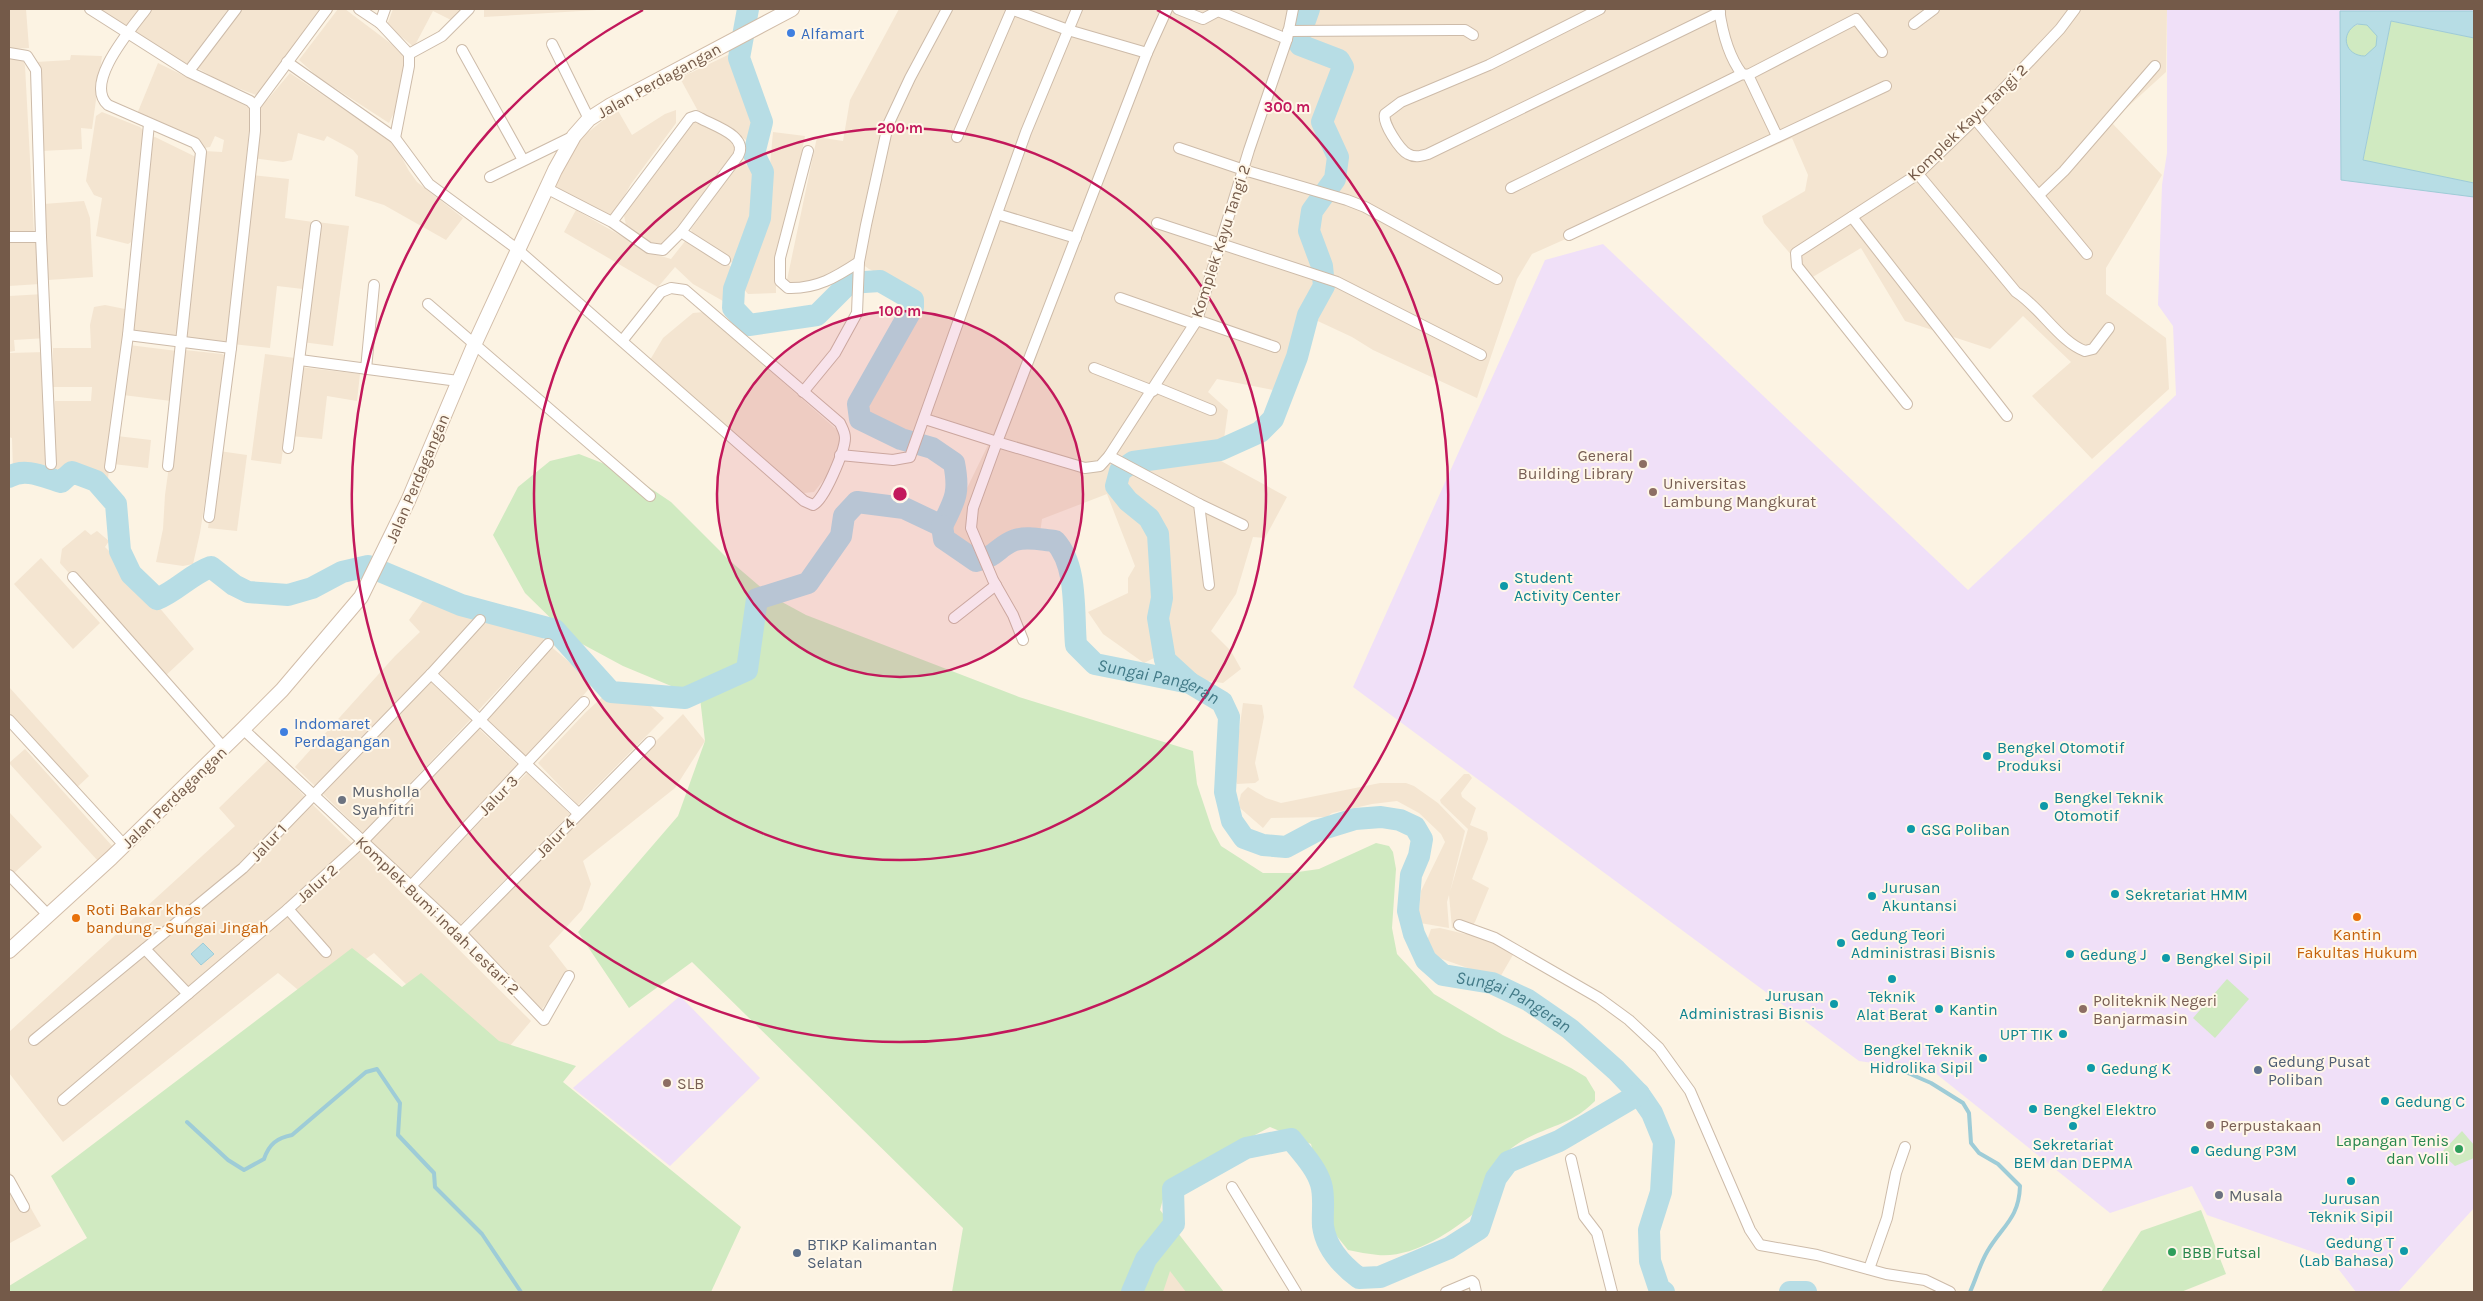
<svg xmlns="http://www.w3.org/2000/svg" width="2483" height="1301" viewBox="0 0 2483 1301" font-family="Karla,sans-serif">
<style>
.residential{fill:#f4e5d1}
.education{fill:#f0e0f8}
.green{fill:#d0eac1}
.water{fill:#b7dde5;stroke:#9eccd7;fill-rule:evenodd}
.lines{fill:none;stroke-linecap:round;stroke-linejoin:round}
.stream{stroke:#9eccd7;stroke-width:4}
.river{stroke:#b7dde5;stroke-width:22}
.street-casing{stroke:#cdbba9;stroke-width:12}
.secondary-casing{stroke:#d2bda9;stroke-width:16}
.street{stroke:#fff;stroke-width:10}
.secondary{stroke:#fff;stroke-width:14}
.ring{fill:none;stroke:#c2185b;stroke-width:2.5}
.shop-dot{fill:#3f7fe0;stroke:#fff7e9;stroke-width:2}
.education-dot{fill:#8d6e63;stroke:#fff7e9;stroke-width:2}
.culture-dot{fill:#0f9aa8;stroke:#fff7e9;stroke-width:2}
.worship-dot{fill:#6b7280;stroke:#fff7e9;stroke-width:2}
.food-dot{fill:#e8710a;stroke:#fff7e9;stroke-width:2}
.service-dot{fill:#5c6f8a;stroke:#fff7e9;stroke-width:2}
.leisure-dot{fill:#2e9e5b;stroke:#fff7e9;stroke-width:2}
.labels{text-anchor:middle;stroke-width:4;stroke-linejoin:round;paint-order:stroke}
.shop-label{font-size:16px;fill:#366cbe;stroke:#fff7e9;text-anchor:start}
.street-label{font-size:16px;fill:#745a49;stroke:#fff7e9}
.education-label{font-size:16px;fill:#785e54;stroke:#fff7e9;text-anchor:start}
.culture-label{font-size:16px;fill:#0d838f;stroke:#fff7e9;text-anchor:start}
.worship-label{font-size:16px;fill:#5b616d;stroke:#fff7e9;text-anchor:start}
.food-label{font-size:16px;fill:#c56008;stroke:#fff7e9;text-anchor:start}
.service-label{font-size:16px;fill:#4e5e75;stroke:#fff7e9;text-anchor:start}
.leisure-label{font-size:16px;fill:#27864d;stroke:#fff7e9;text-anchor:end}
.water-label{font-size:18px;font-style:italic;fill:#427a87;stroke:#fff7e9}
.centre{fill:#c2185b;stroke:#fff7e9;stroke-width:2.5}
.ring-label{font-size:15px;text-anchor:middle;font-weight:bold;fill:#c2185b;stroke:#fff7e9;stroke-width:4;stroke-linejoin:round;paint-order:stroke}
</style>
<rect width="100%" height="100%" fill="#fcf3e3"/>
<g class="residential">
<polygon points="9,9 26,9 29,48 9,49"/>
<polygon points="99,9 140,9 129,24 124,27"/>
<polygon points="147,9 228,9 187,64 153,45 135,31"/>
<polygon points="241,9 326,9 259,96 219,81 196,67"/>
<polygon points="338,9 345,9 406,55 399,103 389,123 318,77 299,60"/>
<polygon points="393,9 460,9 455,22 433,11 414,47 387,25"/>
<polygon points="484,9 613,9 484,17"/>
<polygon points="899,9 2167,9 2166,72 2111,122 2162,175 2106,268 2106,294 2166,338 2169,389 2092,459 2032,396 2071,362 2023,316 1990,349 1905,321 1861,248 1811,278 1764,223 1762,216 1805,191 1808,175 1792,138 1532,254 1517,279 1477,398 1373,350 1352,337 1307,316 1280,387 1273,390 1217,379 1208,392 1228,410 1221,461 1287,497 1265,538 1253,537 1236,594 1211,631 1231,651 1241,669 1223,683 1192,679 1158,656 1144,663 1103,634 1088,612 1128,593 1128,578 1135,566 1107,494 1042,519 1040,533 1012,529 1007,540 990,550 955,542 951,535 950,523 988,445 928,426 910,432 864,412 878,379 918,302 917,292 869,269 855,259 818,282 790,284 787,280 817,137 843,141 850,100"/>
<polygon points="732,53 739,56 763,123 753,140 746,140 698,111 681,80 682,77"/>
<polygon points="9,55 22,55 25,66 34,233 9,235"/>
<polygon points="71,55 102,56 92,129 81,128 82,149 41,151 36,62 70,60"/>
<polygon points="158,63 248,107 251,111 228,338 224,345 186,341 204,151 222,152 224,140 215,136 210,147 204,148 137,114"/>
<polygon points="290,73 394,143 409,171 417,182 463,218 446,240 384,205 355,196 358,156 353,150 327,136 324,141 298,133 292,160 283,162 253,158 261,102 268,99"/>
<polygon points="617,109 632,135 665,114 676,110 676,123 631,184 611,219 554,187 581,138"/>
<polygon points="102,112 140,127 144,131 131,242 128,244 96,236 102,198 94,195 86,181 96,116"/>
<polygon points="693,117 698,117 737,144 736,151 676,235 661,247 648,241 626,225 624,216 636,193"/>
<polygon points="773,132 805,136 776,281 776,293 748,294 741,286 766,208"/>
<polygon points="155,137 198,158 180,339 131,334 152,138"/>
<polygon points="741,160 762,180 764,204 758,220 736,264 730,262 692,233 691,229"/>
<polygon points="251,175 289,179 285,218 313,222 303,289 277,286 270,348 232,344"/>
<polygon points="84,201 90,218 93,277 48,280 43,204"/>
<polygon points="576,210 651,253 671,259 686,240 735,269 733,283 734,291 731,302 723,301 693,284 675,267 658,287 564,232"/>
<polygon points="317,222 349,226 333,346 302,342"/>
<polygon points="37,240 40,284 9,286 9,241"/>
<polygon points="44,294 47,338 14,340 15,351 9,352 9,296"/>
<polygon points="105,305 125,309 108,479 85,472 55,469 55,401 91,401 92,387 53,387 53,348 91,348 90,325 94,307"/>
<polygon points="704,312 836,429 842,437 830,472 814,492 804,493 671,382 650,360 663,338 693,313"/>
<polygon points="129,345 177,351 171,401 123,395"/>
<polygon points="185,350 222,354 227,357 200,533 193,564 183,566 156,562 163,529 165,495"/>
<polygon points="46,352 46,472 13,472 12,438 9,437 9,353"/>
<polygon points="265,354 295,358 281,464 251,460"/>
<polygon points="300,367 360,374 357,401 327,396 322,439 291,436"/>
<polygon points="117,436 151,440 148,468 113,464"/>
<polygon points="219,451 247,455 237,531 208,528"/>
<polygon points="85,530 91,535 97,531 109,541 105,547 127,569 194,649 163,678 60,563 62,549"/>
<polygon points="41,558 100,623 73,649 14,584"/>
<polygon points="423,601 446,605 478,617 315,786 295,767 395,656 420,632 409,620"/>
<polygon points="484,619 541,636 544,640 475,714 435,672"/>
<polygon points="548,644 594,683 528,759 482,721"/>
<polygon points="429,677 471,719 363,833 321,792"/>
<polygon points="9,687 89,776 73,791 9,719"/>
<polygon points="607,693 644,700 664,718 578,805 538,763 586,712"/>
<polygon points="1243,703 1262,705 1264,717 1255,763 1259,780 1255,783 1237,784 1233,775"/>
<polygon points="683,714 705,741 675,788 583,861 591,884 582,910 549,946 570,973 542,1009 468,935 484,913"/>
<polygon points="477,727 521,768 411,880 369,839"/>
<polygon points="25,749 113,847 98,861 9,763"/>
<polygon points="270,758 305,797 531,1021 499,1059 409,987 374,953 310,1000 278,973 63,1142 9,1073 9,1032 235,826 219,808"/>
<polygon points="527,773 570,814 459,926 418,886"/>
<polygon points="1464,774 1469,774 1472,778 1461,793 1462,797 1476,808 1470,825 1487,832 1488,839 1472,879 1489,888 1475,922 1470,929 1452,928 1449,895 1447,902 1449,928 1420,923 1418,918 1421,891 1445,842 1441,834 1419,813 1397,801 1372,804 1332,813 1327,817 1271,818 1263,828 1240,808 1239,802 1241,794 1248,787 1266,798 1281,803 1380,783 1406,783 1414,786 1438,803 1465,831 1450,892 1468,829 1441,803 1440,800"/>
<polygon points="9,812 42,847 13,874 9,869"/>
<polygon points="1440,928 1465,934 1473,932 1514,953 1499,979 1428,954 1424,950 1431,929"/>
<polygon points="9,1170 41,1226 10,1243 9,1241"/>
<polygon points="1176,1264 1192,1292 1148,1292"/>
</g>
<g class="education">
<polygon points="2167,9 2474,9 2474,1208 2398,1292 2356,1292 2330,1258 2207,1215 2192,1186 2110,1213 1934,1072 1859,1061 1353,687 1545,260 1603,244 1968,590 2176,395 2173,326 2158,305 2162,185 2167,153"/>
<polygon points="680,996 760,1078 670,1166 573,1088"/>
</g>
<g class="green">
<polygon points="2391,21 2474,38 2474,183 2363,161"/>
<circle cx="2362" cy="40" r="16"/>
<path d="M579 454 628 473 671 502 729 560 771 596 806 615 1019 697 1193 751 1197 784 1212 829 1221 846 1263 873H1291L1319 869 1376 843 1389 846 1393 852 1396 869 1392 928 1397 954 1434 994 1503 1035 1571 1068 1586 1077 1595 1092V1101C1578 1118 1565 1122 1543 1131 1503 1146 1484 1171 1476 1212 1450 1232 1414 1258 1378 1255 1368 1254 1358 1252 1348 1250L1332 1230 1311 1144 1270 1127 1168 1181 1160 1210 1224 1292H1186L1170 1271 1163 1292H952L963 1228 692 962 629 1008 578 932 678 816 705 741 700 698 623 666 571 638 525 593 493 535 518 487 550 461Z"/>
<polygon points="352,948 402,987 421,973 499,1041 576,1066 563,1082 741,1227 711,1292 9,1292 9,1286 87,1238 51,1176"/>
<polygon points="2227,979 2249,999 2215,1038 2193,1018"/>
<polygon points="2462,1131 2474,1145 2474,1158 2455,1166 2441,1153"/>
<polygon points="2201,1210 2226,1274 2181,1292 2101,1292 2141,1231"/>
</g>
<g class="water">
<path d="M2340 11H2474V38L2391 21 2363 160 2474 183V197L2341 180ZM2357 24 2367 25 2377 36 2376 46 2365 56C2345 56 2339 34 2357 24Z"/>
<polygon points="203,943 214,954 201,965 191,954"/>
</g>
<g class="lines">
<g class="stream">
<path d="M1908 1073 1931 1083 1963 1103 1969 1113 1971 1143 1979 1153 1998 1164 2020 1186C2019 1219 2002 1226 1987 1252 1980 1264 1976 1279 1970 1292"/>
<path d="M187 1122 228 1160 244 1170 264 1159C269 1144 277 1138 292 1135L366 1072 377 1069 400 1103 398 1135 434 1173 435 1187 482 1234 521 1292"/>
</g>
<g class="river">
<path d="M748 9 739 58 762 122 754 154 763 172 760 218 734 289 733 308 749 325 817 315 849 283 880 281 913 300V307L858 404 860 419 901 439 932 448 954 463C960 493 955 500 942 526"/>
<path d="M9 477C25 467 44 477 61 482L72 472 96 481 116 504 120 551 131 574 157 599C177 591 191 574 211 567L234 585 248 592 288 595 312 588 342 572 368 566 461 605 555 630 611 692 685 698 747 670 757 599 808 583 841 536 844 516 857 502 904 508 942 526"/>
<path id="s1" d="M942 526 944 539 976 561C997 557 998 546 1015 540 1028 536 1042 540 1055 541 1078 566 1073 612 1076 645L1095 664 1190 683 1222 702 1229 717 1225 792 1232 821 1244 838 1263 845 1286 847 1316 831 1355 819 1381 817 1400 820 1415 827 1422 839 1419 856 1411 875 1408 911 1414 934 1426 960 1443 975 1492 983 1528 1000 1570 1029 1616 1070 1639 1094 1652 1113 1664 1142 1661 1192 1649 1230 1650 1261 1659 1288 1664 1292"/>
<polyline points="1189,682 1165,660 1158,618 1162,598 1158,534 1149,518 1128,501 1116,486 1120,471 1133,462 1220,450 1260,432 1273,419 1297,357 1308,315 1324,286 1322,266 1309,231 1312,211 1335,179 1338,157 1322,122 1343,67 1339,60 1300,45 1298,40 1309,9"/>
<path d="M1132 1292 1146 1259 1174 1224 1173 1189 1246 1148 1291 1139C1301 1152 1316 1167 1321 1184 1325 1197 1322 1212 1323 1226 1326 1248 1343 1266 1359 1278L1380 1277 1449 1248 1479 1229 1496 1178 1508 1162 1559 1141 1639 1094"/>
<polyline points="1790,1292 1806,1292"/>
</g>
<g class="street-casing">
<g id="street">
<polyline points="90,9 189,72 250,101 255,106 255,131 231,348 209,517"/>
<path d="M146 9C132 28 83 83 108 105L195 143 201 152 168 466"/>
<polyline points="359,9 380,23 409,54 409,66 395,138"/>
<polyline points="1011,9 1068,30 1147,53"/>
<polyline points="1178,9 1203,19 1218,11 1287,39"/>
<path d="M1600 9 1489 65 1401 102 1385 114C1382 123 1400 150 1408 154 1415 158 1421 156 1428 154L1720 12"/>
<path d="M1719 9C1722 30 1729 57 1742 74L1748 75 1777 136"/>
<polyline points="380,23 385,9"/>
<polyline points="1914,24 1934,9"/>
<polyline points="1288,31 1452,30 1465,30 1473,35"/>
<polyline points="552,44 589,119"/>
<polyline points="462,50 523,160"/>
<polyline points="9,53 27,56 36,70 41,237 9,237"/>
<polyline points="409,54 442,36 469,9"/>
<path d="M287 62 395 138 429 184 517 249 804 501 813 505C824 501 845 450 845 438 845 432 842 428 840 423L685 290 671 288 661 292 622 341"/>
<polyline points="192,67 236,9"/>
<polyline points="1748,75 1856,19 1882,52"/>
<polyline points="255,106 327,9"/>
<polyline points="1975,119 2087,254"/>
<polyline points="957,137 1012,9"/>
<polyline points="1179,148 1244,170 1347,200 1365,207 1497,279"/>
<path d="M808 151 780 258V281L788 288C817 289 836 277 859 262"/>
<path d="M1918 174 2016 292C2040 307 2060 342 2085 351L2093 349 2109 328"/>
<polyline points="490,177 574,136"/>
<path d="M546 188 612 222 649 248 663 250 681 232 738 156C749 136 714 126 700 118L696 116 690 118 612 222"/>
<polyline points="1511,188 1742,74"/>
<polyline points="2039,195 2064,171 2155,66"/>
<polyline points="997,214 1076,238"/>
<polyline points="1852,217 2007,416"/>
<polyline points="1157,223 1337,282 1481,355"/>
<polyline points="681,232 725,260"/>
<polyline points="1569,235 1886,86"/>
<polyline points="41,237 51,464"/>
<polyline points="1120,298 1194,324"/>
<polyline points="428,304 650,496"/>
<polyline points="1197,320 1275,347"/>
<polyline points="128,335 231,348"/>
<polyline points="300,360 458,381"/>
<polyline points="1094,368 1153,391"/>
<polyline points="366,369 374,285"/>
<polyline points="1155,387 1211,410"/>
<polyline points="803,392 835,353 857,313 859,262 866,225 888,125 910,78 947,9"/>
<polyline points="1907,404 1797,266 1796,253 1918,174 1975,119 2060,29 2075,9"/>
<polyline points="925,419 997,442 1147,53 1167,9"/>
<polyline points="288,448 316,226"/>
<polyline points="840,455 893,460 910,457 1026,132 1077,9"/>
<polyline points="1109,456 1199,504 1209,585"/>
<polyline points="110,467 128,335 149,124"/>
<polyline points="1199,504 1243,525"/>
<polyline points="73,577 224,748"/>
<polyline points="954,618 996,585"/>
<polyline points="1023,640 1013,615 993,580 971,528 973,508 997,442 1085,468 1100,466 1109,456 1197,320 1249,150 1287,39 1293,9"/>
<polyline points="431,674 578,813"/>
<polyline points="9,720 124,845"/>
<polyline points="243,729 461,933 544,1020 569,976"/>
<polyline points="9,875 49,916"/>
<polyline points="411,886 584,702"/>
<polyline points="288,909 326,952"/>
<polyline points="1459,925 1495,938 1599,998 1629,1020 1659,1048 1690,1091 1750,1230 1760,1245 1817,1255 1886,1274 1925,1280 1950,1292"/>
<polyline points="461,933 650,742"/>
<polyline points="145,949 188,994"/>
<polyline points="34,1040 243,868 431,674 480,620"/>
<polyline points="63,1100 288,909 363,841 480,720 548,644"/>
<polyline points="1571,1159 1584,1216 1597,1233 1612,1292"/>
<polyline points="9,1180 24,1207"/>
<polyline points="1232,1187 1296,1292"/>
<polyline points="1869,1269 1887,1218 1896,1173 1905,1147"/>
<polyline points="1446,1292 1472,1281 1474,1283 1476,1292"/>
</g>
</g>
<g class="secondary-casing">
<polyline id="secondary" points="9,951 111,858 243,729 282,690 361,597 408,501 475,343 555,170 574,136 589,119 611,105 792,9"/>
</g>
<use href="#street" class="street"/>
<use href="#secondary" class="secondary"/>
</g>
<circle cx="900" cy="494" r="183" fill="#c2185b" fill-opacity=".12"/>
<g class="ring">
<circle cx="900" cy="494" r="183"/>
<circle cx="900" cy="494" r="366"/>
<path d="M1157 10A548 548 0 1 1 643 10"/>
</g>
<g class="shop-dot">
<circle cx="791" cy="33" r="5"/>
<circle cx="284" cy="732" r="5"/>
</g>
<g class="education-dot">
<circle cx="1643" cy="464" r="5"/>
<circle cx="1653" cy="492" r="5"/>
<circle cx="2083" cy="1009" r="5"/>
<circle cx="667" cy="1083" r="5"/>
<circle cx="2210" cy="1125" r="5"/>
</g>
<g class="culture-dot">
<circle cx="1504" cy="586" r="5"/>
<circle cx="1987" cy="756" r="5"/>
<circle cx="2044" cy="806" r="5"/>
<circle cx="1911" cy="829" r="5"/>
<circle cx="2115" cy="894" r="5"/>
<circle cx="1872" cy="896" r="5"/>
<circle cx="1841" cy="943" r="5"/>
<circle cx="2070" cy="954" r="5"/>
<circle cx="2166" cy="958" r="5"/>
<circle cx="1892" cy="979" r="5"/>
<circle cx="1834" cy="1004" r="5"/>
<circle cx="1939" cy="1009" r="5"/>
<circle cx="2063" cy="1034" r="5"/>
<circle cx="1983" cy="1058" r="5"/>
<circle cx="2091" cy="1068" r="5"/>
<circle cx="2385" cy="1101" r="5"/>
<circle cx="2033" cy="1109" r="5"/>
<circle cx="2073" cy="1126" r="5"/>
<circle cx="2195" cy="1150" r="5"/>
<circle cx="2351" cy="1181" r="5"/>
<circle cx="2404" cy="1251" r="5"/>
</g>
<g class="worship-dot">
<circle cx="342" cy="800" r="5"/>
<circle cx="2219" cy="1195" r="5"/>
</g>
<g class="food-dot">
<circle cx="2357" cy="917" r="5"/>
<circle cx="76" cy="918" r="5"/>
</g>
<g class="service-dot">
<circle cx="2258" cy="1070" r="5"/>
<circle cx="797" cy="1253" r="5"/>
</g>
<g class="leisure-dot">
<circle cx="2459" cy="1149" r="5"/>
<circle cx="2172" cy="1252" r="5"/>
</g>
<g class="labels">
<g class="shop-label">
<text x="801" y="39">Alfamart</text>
<text x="294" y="729">Indomaret<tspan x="294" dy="18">Perdagangan</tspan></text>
</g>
<g class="street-label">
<text transform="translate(659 80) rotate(-29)" y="6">Jalan Perdagangan</text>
<text transform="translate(1967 122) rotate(-44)" y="6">Komplek Kayu Tangi 2</text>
<text transform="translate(1220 241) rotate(-72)" y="6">Komplek Kayu Tangi 2</text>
<text transform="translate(417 478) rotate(-67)" y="6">Jalan Perdagangan</text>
<text transform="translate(498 795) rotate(-46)" y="6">Jalur 3</text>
<text transform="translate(174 797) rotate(-44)" y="6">Jalan Perdagangan</text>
<text transform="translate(555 837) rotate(-46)" y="6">Jalur 4</text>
<text transform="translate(268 842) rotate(-47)" y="6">Jalur 1</text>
<text transform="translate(317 883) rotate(-42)" y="6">Jalur 2</text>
<text transform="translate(438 915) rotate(44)" y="6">Komplek Bumi Indah Lestari 2</text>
</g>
<g class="education-label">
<text x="1633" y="461" text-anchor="end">General<tspan x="1633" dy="18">Building Library</tspan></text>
<text x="1663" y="489">Universitas<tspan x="1663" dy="18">Lambung Mangkurat</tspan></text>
<text x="2093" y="1006">Politeknik Negeri<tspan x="2093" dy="18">Banjarmasin</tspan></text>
<text x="677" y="1089">SLB</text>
<text x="2220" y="1131">Perpustakaan</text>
</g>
<g class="culture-label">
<text x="1514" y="583">Student<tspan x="1514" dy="18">Activity Center</tspan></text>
<text x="1997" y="753">Bengkel Otomotif<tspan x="1997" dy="18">Produksi</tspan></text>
<text x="2054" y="803">Bengkel Teknik<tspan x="2054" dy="18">Otomotif</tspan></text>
<text x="1921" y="835">GSG Poliban</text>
<text x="1882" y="893">Jurusan<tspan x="1882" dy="18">Akuntansi</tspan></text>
<text x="2125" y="900">Sekretariat HMM</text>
<text x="1851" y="940">Gedung Teori<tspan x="1851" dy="18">Administrasi Bisnis</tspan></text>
<text x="2080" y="960">Gedung J</text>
<text x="2176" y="964">Bengkel Sipil</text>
<text x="1824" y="1001" text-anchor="end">Jurusan<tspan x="1824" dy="18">Administrasi Bisnis</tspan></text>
<text x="1892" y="1002" text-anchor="middle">Teknik<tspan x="1892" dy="18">Alat Berat</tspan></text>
<text x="1949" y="1015">Kantin</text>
<text x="2053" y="1040" text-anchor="end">UPT TIK</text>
<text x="1973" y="1055" text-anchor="end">Bengkel Teknik<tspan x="1973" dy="18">Hidrolika Sipil</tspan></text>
<text x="2101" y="1074">Gedung K</text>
<text x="2395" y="1107">Gedung C</text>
<text x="2043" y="1115">Bengkel Elektro</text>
<text x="2073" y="1150" text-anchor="middle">Sekretariat<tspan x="2073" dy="18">BEM dan DEPMA</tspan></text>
<text x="2205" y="1156">Gedung P3M</text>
<text x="2351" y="1204" text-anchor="middle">Jurusan<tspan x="2351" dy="18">Teknik Sipil</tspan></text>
<text x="2394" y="1248" text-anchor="end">Gedung T<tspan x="2394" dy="18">(Lab Bahasa)</tspan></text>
</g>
<g class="worship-label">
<text x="352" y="797">Musholla<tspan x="352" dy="18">Syahfitri</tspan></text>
<text x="2229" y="1201">Musala</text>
</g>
<g class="food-label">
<text x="86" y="915">Roti Bakar khas<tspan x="86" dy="18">bandung - Sungai Jingah</tspan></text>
<text x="2357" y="940" text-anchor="middle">Kantin<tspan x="2357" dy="18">Fakultas Hukum</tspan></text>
</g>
<g class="service-label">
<text x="2268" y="1067">Gedung Pusat<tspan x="2268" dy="18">Poliban</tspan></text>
<text x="807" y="1250">BTIKP Kalimantan<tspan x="807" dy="18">Selatan</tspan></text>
</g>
<g class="leisure-label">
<text x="2449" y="1146">Lapangan Tenis<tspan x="2449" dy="18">dan Volli</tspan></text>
<text x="2182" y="1258" text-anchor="start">BBB Futsal</text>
</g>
<g class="water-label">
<text dy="6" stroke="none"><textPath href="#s1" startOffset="338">Sungai Pangeran</textPath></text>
<text dy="6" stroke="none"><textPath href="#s1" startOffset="968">Sungai Pangeran</textPath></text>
</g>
</g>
<circle cx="900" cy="494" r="8" class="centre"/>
<g class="ring-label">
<text x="1287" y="112">300 m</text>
<text x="900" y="133">200 m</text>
<text x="900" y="316">100 m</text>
</g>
<rect width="2483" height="1301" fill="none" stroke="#745a49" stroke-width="20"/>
</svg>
